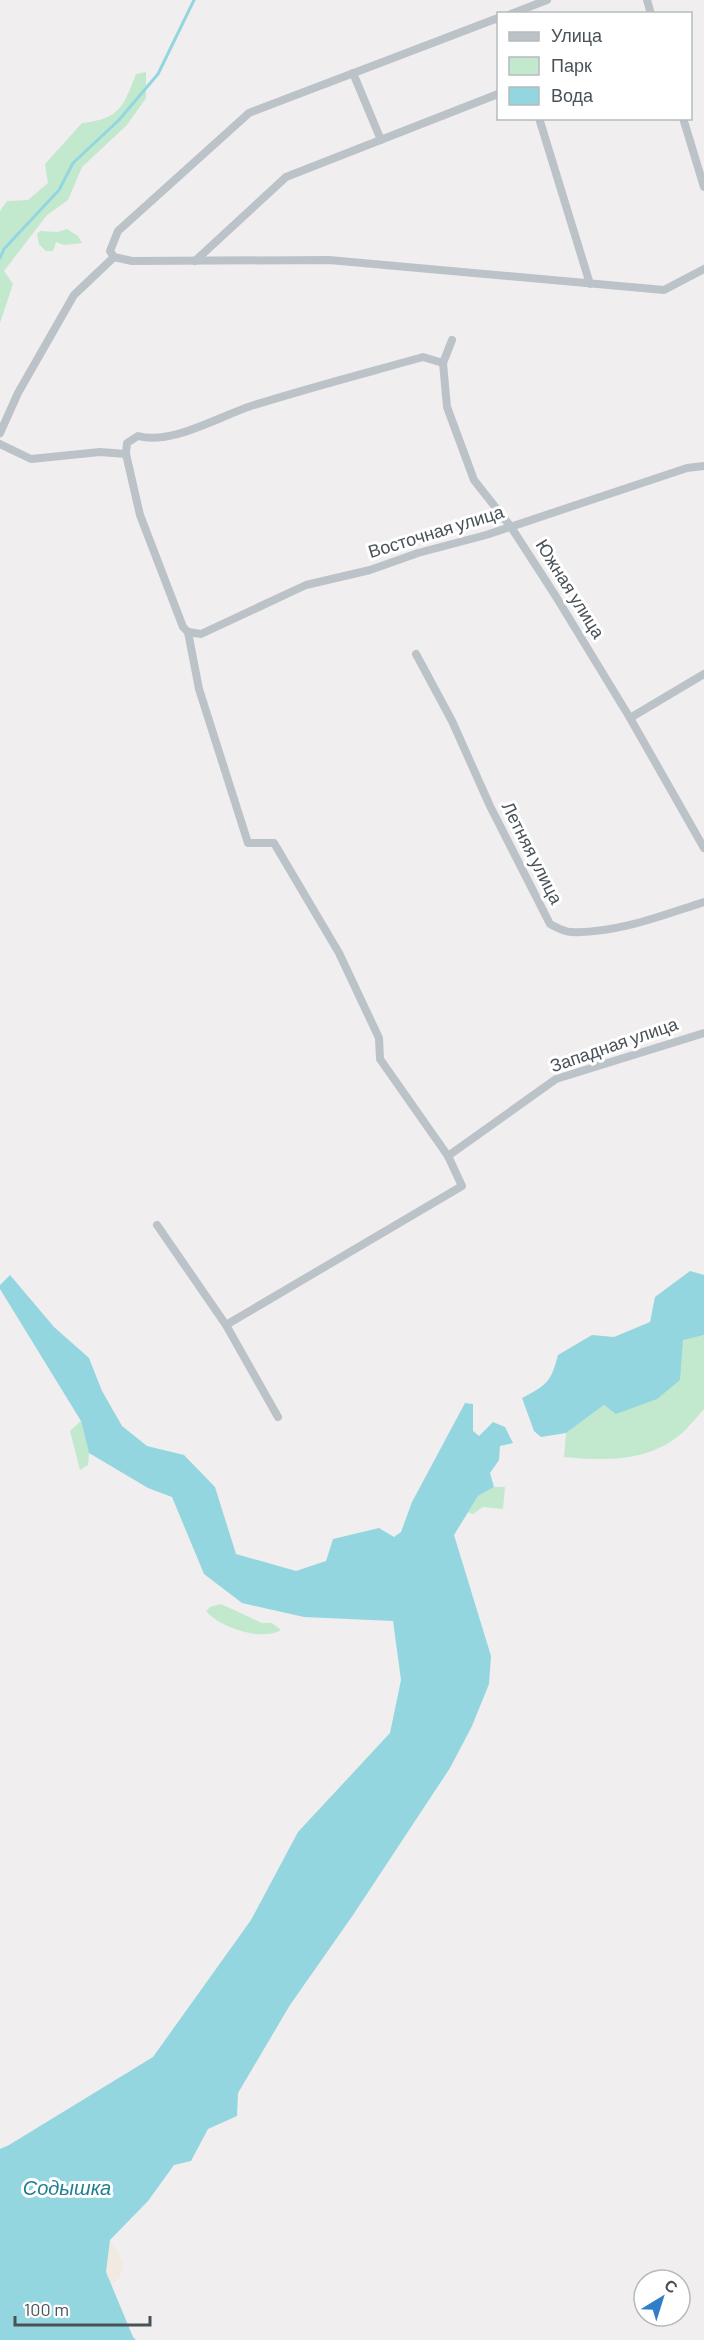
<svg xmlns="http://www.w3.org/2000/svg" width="704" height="2340" viewBox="0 0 704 2340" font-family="Barlow,sans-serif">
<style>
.green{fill:#c2e9ce}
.sand{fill:#f0eae1}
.water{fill:#94d6e0}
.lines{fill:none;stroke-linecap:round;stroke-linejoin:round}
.stream{stroke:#94d6e0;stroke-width:3}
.minor{stroke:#bbc3c9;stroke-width:8}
.labels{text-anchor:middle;stroke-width:6;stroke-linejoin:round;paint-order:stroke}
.street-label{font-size:18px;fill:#495259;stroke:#fff}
.water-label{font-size:20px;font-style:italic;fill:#1d7f90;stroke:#fff}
</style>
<rect width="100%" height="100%" fill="#f0eeee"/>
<g class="green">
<path d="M146 72V98L127 125 82 167 68 200 47 215 4 271 13 284 0 323V211L7 201 28 200 48 183 45 164 82 123C120 119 123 107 136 74Z"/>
<polygon points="67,229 78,236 82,243 64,245 56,242 53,251 46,251 39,244 37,234 40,231 57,232"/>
<path d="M704 1335V1409C697 1417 689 1427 681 1434 648 1462 605 1461 564 1457L566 1433 604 1405 683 1339Z"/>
<polygon points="81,1421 89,1453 88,1465 80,1470 70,1431"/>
<polygon points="494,1487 505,1487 503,1509 483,1507 473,1514 468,1512 478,1496"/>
<path d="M221 1604 262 1623H272L281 1630C262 1642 219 1627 206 1611L210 1607Z"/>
</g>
<polygon class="sand" points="110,2240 123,2262 120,2277 111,2285 106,2272"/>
<g class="water">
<path d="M690 1271 704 1275V1335L683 1340 680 1380 657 1399 616 1414 604 1405 566 1433 541 1437 534 1431 522 1398C547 1385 551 1382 558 1355L592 1335 614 1337 650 1322 655 1297Z"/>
<polygon points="10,1275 54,1327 89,1358 102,1391 122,1426 147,1446 184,1455 215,1487 236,1554 296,1571 326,1561 333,1539 379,1528 394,1537 401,1532 412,1502 465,1403 473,1404 473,1431 479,1436 493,1422 505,1427 513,1443 500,1446 499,1460 490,1473 494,1487 478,1496 454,1535 491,1656 489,1684 472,1726 450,1768 353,1915 290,2005 238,2093 237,2116 208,2129 191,2161 174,2165 148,2201 110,2240 106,2272 133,2337 136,2340 0,2340 0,2149 9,2145 153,2057 251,1920 298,1832 390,1733 401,1680 393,1621 304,1617 242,1603 204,1574 172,1497 148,1488 89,1453 81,1421 0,1289 0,1285"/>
</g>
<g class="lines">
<polyline class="stream" points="0,258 4,249 59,190 73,163 119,120 158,74 194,0"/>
<g class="minor">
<polyline points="647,0 651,14"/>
<polyline points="511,14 547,0"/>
<polyline points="498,18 249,113 118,231 110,251 114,257 132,261 329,260 664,290 704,269"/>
<polyline points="353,73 381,140"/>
<polyline points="539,118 590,284"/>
<polyline points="683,118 704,187"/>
<polyline points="195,261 286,177 498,94"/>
<polyline points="452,340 443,363 447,407 474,480 511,527 555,595 630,718 704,848"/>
<path d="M443 363 423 357C366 373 308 388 251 406 218 417 172 445 138 436L127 443 126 454 140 515 183 627 188 632 201 634 306 585 370 570 418 553 486 535 687 468 704 466"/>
<polyline points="0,433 18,393 74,295 114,257"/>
<polyline points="0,444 31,459 100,452 126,454"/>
<path d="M416 654 452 721 490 806 550 924C556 927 564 932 571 932 616 934 663 915 704 902"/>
<polyline points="630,718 704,674"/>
<polyline points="448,1156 556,1079 704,1033"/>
<polyline points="157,1225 226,1325 462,1186 448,1156 380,1059 379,1038 339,953 274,843 248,843 199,689 188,632"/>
<polyline points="226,1325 278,1417"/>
</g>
</g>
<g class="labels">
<g class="street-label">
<text transform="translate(436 532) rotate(-17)" y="6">Восточная улица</text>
<text transform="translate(570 589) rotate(58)" y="6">Южная улица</text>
<text transform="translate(532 853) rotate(63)" y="6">Летняя улица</text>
<text transform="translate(614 1045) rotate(-19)" y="6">Западная улица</text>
</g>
<g class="water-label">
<text x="67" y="2195">Содышка</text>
</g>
</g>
<rect x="497" y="12" width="195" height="108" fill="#ffffff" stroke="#b6babd" stroke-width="1.5"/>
<rect x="509" y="32" width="30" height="9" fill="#bbc3c9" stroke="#b6babd" stroke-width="1.5"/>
<text x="551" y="42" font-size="18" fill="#495259">Улица</text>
<rect x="509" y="57" width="30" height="18" fill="#c2e9ce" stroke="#b6babd" stroke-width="1.5"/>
<text x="551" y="72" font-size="18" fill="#495259">Парк</text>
<rect x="509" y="87" width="30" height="18" fill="#94d6e0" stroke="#b6babd" stroke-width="1.5"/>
<text x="551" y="102" font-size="18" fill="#495259">Вода</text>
<g transform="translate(662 2298) rotate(38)"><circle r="28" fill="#ffffff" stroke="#b6babd" stroke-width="1.5"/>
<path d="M0-4.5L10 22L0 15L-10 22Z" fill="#307dc9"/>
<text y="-9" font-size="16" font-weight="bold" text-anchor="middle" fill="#495259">С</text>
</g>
<path d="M15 2316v9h135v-9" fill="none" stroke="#495259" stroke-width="3"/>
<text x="24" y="2316" font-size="18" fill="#495259" stroke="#ffffff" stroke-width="4.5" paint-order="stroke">100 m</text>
</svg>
